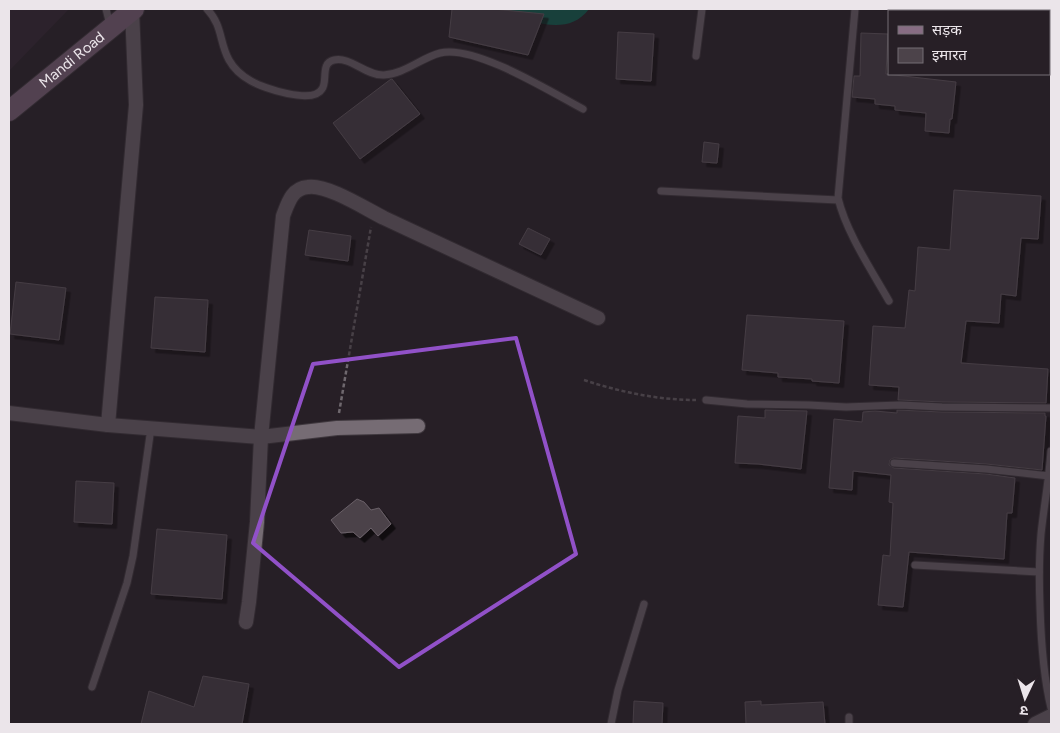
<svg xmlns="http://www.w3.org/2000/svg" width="1060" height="733" viewBox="0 0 1060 733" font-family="Figtree,'Noto Sans Devanagari',sans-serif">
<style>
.built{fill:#342733}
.water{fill:#076855}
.building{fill:#4c434a;stroke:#6a6068;filter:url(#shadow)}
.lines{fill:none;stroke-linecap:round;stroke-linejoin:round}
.lane-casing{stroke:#40393f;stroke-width:9}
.street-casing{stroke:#40393f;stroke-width:16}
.secondary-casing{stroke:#40393f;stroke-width:22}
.path{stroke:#6f686e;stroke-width:2.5;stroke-dasharray:4 2.5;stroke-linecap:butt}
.lane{stroke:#766c74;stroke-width:7}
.street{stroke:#766c74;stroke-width:14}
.secondary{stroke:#876c83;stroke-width:20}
.marked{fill:none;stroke:#9151c8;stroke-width:4;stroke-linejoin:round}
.labels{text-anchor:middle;stroke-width:4;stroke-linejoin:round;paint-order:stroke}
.street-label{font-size:15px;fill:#ebe5ea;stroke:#271f26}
</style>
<defs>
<filter id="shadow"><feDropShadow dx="4.5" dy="4.5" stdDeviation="0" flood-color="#0009"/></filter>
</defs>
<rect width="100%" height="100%" fill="#271f26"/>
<polygon class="built" points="9,9 69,9 9,71"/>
<path class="water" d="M467 9H589C568 37 534 21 506 15 493 12 480 11 467 9Z"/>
<g class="building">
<polygon points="452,9 494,9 544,14 528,55 449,37"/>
<polygon points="618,32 654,34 651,81 616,79"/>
<polygon points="861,33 888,34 886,74 956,82 952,119 950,119 949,133 925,131 926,113 895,110 895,106 875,104 875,99 852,97 854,76 860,76"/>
<polygon points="391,79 392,79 420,114 360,159 333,123"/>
<polygon points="704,142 719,144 717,163 702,162"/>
<polygon points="954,190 1041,196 1038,239 1021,238 1016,296 1001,294 999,323 966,321 961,363 1048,369 1046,403 942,402 898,400 899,387 869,385 873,326 905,328 909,290 915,291 918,247 950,250"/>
<polygon points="528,228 550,239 541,255 519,244"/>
<polygon points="309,230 351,236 348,261 305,255"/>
<polygon points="16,282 66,288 59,340 10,334"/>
<polygon points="155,297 208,300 205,352 151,348"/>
<polygon points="747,315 844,321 839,383 812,381 812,379 778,377 778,373 742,370"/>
<polygon points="765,410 807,411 801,469 758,464 735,463 738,416 765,418"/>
<polygon points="897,410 942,412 1045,413 1045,416 1046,416 1042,470 986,464 894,458 890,460 889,465 894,468 986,474 1015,478 1012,513 1007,513 1004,559 909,552 903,607 878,605 883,555 890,556 893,503 889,502 891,475 853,471 852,490 829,488 834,419 862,422 863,412 875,411 897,413"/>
<polygon points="76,481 114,483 112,524 74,522"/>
<polygon points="357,499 364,502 371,510 379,508 391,524 378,536 371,528 360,538 353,532 341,533 331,520"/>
<polygon points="157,529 227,535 222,599 151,594"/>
<polygon points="203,676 249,684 242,724 141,724 149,691 194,707"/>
<polygon points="634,701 663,703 662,724 633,724"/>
<polygon points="761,701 761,705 823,702 825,724 746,724 745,702"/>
</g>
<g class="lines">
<g class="lane-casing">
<g id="lane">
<polyline points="106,9 110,25"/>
<path d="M207 9C223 26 219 42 229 60 234 69 242 76 251 81 263 88 313 105 322 89 328 81 320 63 334 60 350 56 366 76 384 75 404 74 421 58 440 53 474 44 551 92 583 109"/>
<path d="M855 9 838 198C846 232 872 271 889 301"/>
<polyline points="696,56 702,9"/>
<polyline points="661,191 838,200"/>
<polyline points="706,400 747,404 809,405 846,407 900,405 942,407 1051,408"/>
<path d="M1051 451C1049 479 1044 506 1041 534 1039 558 1039 582 1040 607 1041 641 1043 675 1051 708"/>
<polyline points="894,463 986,469 1049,476"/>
<polyline points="915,565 1039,572"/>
<polyline points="92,687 127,583 133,556 151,428"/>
<polyline points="611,724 618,690 644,604"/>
<polyline points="849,724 849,717"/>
</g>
</g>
<g class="street-casing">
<g id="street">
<polyline points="9,413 108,425 261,437 337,428 418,426"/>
<polyline points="108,425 136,105 132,10"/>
<path d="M246 622 249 602 257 522 261 437 283 216C288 203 292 188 308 187 327 184 366 209 384 218 456 251 527 285 598 318"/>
<polyline points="1035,724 1051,716"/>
</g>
</g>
<g class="secondary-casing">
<g id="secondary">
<path id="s1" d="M9 111 134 9"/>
</g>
</g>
<g class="path">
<path d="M584 380C620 392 658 400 696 400"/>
<polyline points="339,413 371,227"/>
</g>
<use href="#lane" class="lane"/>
<use href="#street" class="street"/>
<use href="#secondary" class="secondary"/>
</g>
<path d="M0 0H1060V733H0ZM516 338 576 554 399 667 253 543 313 364Z" fill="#271f26" fill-opacity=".55" fill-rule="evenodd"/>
<path class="marked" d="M516 338 576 554 399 667 253 543 313 364Z"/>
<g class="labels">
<g class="street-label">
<text dy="5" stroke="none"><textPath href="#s1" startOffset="81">Mandi Road</textPath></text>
</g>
</g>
<rect width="1060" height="733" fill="none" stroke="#ebe5ea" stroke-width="20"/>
<rect x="888" y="10" width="162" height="65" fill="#271f26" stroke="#756e74"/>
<rect x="898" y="26" width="25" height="8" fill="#876c83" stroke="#756e74"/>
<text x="932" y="35" font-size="15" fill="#ebe5ea">सड़क</text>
<rect x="898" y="48" width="25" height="15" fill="#4c434a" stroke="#756e74"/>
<text x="932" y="60" font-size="15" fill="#ebe5ea">इमारत</text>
<g transform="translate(1025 698) rotate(184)" stroke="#271f26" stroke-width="4" paint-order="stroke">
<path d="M0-4L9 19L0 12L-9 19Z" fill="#ebe5ea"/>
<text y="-8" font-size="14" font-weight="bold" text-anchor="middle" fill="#ebe5ea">उ</text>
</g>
</svg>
